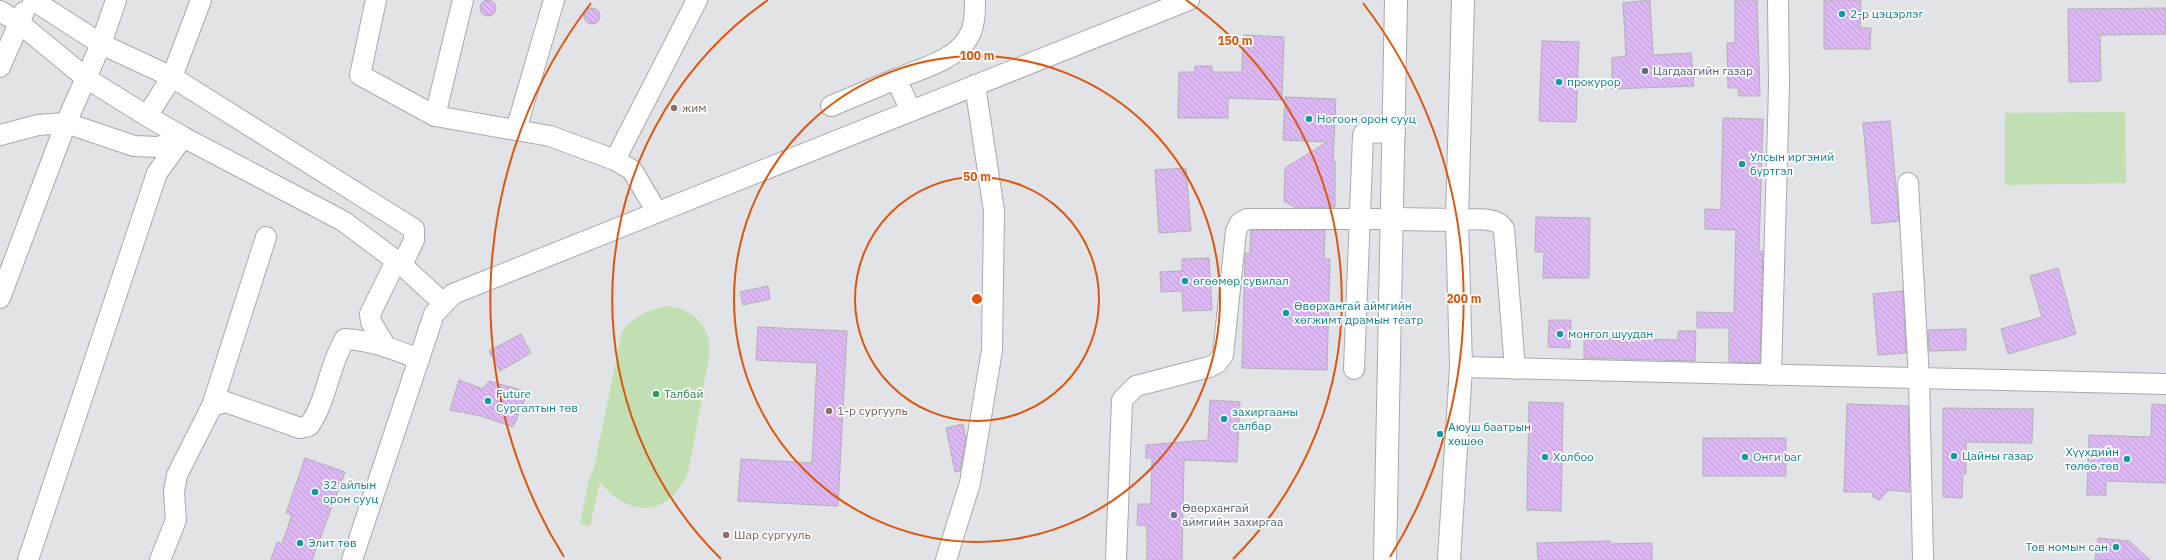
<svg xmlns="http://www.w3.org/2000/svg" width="2166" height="560" viewBox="0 0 2166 560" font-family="'IBM Plex Sans',sans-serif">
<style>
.green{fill:#c1dfb3}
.building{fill:url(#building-back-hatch);stroke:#b2b0b3}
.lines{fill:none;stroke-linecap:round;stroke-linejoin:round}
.minor-casing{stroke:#a8a9ad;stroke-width:22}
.major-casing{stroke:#a8a9ad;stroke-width:24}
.minor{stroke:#fff;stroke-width:20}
.major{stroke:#fff;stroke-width:22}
.ring{fill:none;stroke:#de560d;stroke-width:2}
.culture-dot{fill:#0f9aa8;stroke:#fff;stroke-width:1.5}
.service-dot{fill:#5c6f8a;stroke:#fff;stroke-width:1.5}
.education-dot{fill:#8d6e63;stroke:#fff;stroke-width:1.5}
.leisure-dot{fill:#2e9e5b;stroke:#fff;stroke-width:1.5}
.labels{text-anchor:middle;stroke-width:3.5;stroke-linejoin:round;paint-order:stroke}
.culture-label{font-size:12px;fill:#0d838f;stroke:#fff;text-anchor:start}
.service-label{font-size:12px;fill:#4e5e75;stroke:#fff;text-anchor:start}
.education-label{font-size:12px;fill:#785e54;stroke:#fff;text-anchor:start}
.leisure-label{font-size:12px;fill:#27864d;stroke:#fff;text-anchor:start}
.centre{fill:#de560d;stroke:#fff;stroke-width:2}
.ring-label{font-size:12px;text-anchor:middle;font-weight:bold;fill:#de560d;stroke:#fff;stroke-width:3.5;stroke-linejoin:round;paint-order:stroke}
</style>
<defs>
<pattern id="building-back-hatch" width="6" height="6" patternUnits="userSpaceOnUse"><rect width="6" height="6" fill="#deb7f6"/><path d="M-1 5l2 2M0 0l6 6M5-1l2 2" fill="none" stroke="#be9dd3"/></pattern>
</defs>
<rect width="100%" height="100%" fill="#e2e3e6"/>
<g class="green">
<polygon points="2125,112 2126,183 2005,185 2005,113"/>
<path d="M666 306C686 307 706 320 709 342 710 357 706 373 703 388 699 416 694 444 688 472 669 517 630 519 600 482L590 526 580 524 589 479 594 468 622 332C634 316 647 311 666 306Z"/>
</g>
<g class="building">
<polygon points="1650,0 1653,55 1691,53 1694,86 1612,89 1612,58 1626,56 1623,3"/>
<polygon points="1735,0 1757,0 1760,96 1739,96 1738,88 1728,88 1727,43 1735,43"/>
<polygon points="1824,0 1861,0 1860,28 1871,28 1870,49 1824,49"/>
<circle cx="488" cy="8" r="8"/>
<polygon points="2166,8 2166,34 2100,35 2101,81 2069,82 2068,9"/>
<circle cx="592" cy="16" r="8"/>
<polygon points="1243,35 1284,37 1282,100 1228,98 1228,118 1178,118 1179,72 1195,72 1195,66 1212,66 1212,72 1242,72"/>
<polygon points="1542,41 1579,42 1576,122 1539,121"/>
<polygon points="1285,97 1336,99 1333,161 1335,161 1335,207 1296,208 1284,201 1285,168 1327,142 1283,140"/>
<polygon points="1723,118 1763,119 1759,251 1763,251 1760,363 1729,362 1729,328 1697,328 1697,312 1734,313 1736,230 1705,229 1705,209 1721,210"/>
<polygon points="1890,121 1899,221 1872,224 1863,123"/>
<polygon points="1186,168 1191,231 1159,233 1155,170"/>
<polygon points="1536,217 1590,218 1589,278 1543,278 1544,252 1535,252"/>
<polygon points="1251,230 1325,230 1324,259 1330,259 1327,370 1242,368 1245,258 1245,253 1250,253"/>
<polygon points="1209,258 1212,310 1183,311 1182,291 1161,292 1160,272 1182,271 1182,259"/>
<polygon points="2058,268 2076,334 2008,354 2001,329 2042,317 2030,276"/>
<polygon points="768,286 770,299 743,305 740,292"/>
<polygon points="1903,291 1906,353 1878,355 1873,294"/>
<polygon points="1549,320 1571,320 1570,348 1548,347"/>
<polygon points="758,327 847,331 838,506 738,501 741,459 812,463 817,363 756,360"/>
<polygon points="1966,329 1966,350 1929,351 1928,330"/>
<polygon points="1678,331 1696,331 1695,361 1584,358 1584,338 1678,340"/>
<polygon points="521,334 531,353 500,371 489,351"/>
<polygon points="459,380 483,389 489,381 528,392 513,427 481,416 450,410"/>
<polygon points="1210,400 1240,402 1237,462 1184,460 1182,560 1147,560 1147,526 1137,525 1138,504 1151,504 1152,458 1146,458 1146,445 1208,440"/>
<polygon points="1529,402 1563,403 1561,511 1527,510"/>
<polygon points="1847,404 1908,406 1910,492 1888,490 1880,500 1873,497 1872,492 1844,492"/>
<polygon points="2152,404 2166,405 2166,483 2106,481 2106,495 2087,495 2089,435 2151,437"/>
<polygon points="1943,408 2033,409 2032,443 1966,442 1966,474 1963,474 1962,498 1943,497"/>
<polygon points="963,424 966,439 960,471 955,472 946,428"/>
<rect x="1703" y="438" width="83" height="38"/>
<polygon points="305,458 345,472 312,560 271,560 277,542 282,544 292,515 286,513"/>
<polygon points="2098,538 2129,541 2150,560 2095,560"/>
<polygon points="1610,541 1610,544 1652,543 1652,560 1538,560 1537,543"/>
</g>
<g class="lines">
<g class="minor-casing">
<g id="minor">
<polyline points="33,0 101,44 172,77 414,229 414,240 402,265"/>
<polyline points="376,0 360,75 435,116 550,136 615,160 632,170 657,212"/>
<polyline points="0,11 18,22 86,78 147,116 183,137 343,221 402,265 443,303"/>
<polyline points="0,67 24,12"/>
<path d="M896 79C920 69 957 60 969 36 975 25 975 12 975 0"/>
<polyline points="831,106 896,79 911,111"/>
<polyline points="147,116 172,77 201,0"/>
<polyline points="435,116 463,0"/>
<polyline points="516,130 554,0"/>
<polyline points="0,135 38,125 66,123 134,146 159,147 183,137"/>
<polyline points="615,160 697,0"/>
<polyline points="1908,183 1919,378 1923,560"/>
<path d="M1457 220C1472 220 1497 215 1504 229L1515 369"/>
<polyline points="0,298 66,123 101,44 116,0"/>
<polyline points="386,347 371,322 370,314 396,261"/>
<polyline points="1461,367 2166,384"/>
<polyline points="1354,369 1363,135 1365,132 1395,133"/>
<polyline points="1771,375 1779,86 1778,0"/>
<polyline points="212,406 266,237"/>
<polyline points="28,560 157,173 183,137"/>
<path d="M160 560 176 520 174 492 177 475 212 406 226 402 300 428 309 426C328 398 328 367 345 339 371 340 395 350 419 359"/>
<polyline points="352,560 434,314 453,294 1189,0"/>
<polyline points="946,560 970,483 992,350 994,211 975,85"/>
<polyline points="1116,560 1122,400 1136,386 1209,367 1217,363 1223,355 1236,231 1240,223 1247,219 1393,219"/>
</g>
</g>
<g class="major-casing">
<g id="major">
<polyline points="1393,219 1457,220"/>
<polyline points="1385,560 1396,0"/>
<polyline points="1449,560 1461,367 1457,220 1463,0"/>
</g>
</g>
<use href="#minor" class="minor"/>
<use href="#major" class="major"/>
</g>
<g class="ring">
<circle cx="977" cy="299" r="122"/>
<circle cx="977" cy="299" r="243"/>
<path d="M721 559A365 365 0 0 1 768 0M1186 0A365 365 0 0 1 1233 559"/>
<path d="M564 557A487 487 0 0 1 591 3M1363 3A487 487 0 0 1 1390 557"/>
</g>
<g class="culture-dot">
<circle cx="1842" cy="14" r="4"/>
<circle cx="1559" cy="82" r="4"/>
<circle cx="1309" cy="119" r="4"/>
<circle cx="1742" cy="164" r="4"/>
<circle cx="1185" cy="281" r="4"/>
<circle cx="1286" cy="313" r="4"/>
<circle cx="1560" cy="334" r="4"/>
<circle cx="488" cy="401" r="4"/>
<circle cx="1224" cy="419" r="4"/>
<circle cx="1440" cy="434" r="4"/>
<circle cx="1954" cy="456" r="4"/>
<circle cx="1545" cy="457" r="4"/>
<circle cx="1745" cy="457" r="4"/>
<circle cx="2127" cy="459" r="4"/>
<circle cx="315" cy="492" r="4"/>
<circle cx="300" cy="543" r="4"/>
<circle cx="2116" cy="547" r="4"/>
</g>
<g class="service-dot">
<circle cx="1645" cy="71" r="4"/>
<circle cx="1174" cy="515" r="4"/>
</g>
<g class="education-dot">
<circle cx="674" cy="108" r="4"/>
<circle cx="829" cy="411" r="4"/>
<circle cx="726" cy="535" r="4"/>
</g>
<circle class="leisure-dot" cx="656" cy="394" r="4"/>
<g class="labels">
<g class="culture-label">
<text x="1850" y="18">2-р цэцэрлэг</text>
<text x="1567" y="86">прокурор</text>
<text x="1317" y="123">Ногоон орон сууц</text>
<text x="1750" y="161">Улсын иргэний<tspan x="1750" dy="14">бүртгэл</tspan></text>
<text x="1193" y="285">өгөөмөр сувилал</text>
<text x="1294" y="310">Өвөрхангай аймгийн<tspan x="1294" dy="14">хөгжимт драмын театр</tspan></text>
<text x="1568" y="338">монгол шуудан</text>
<text x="496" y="398">Future<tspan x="496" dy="14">Сургалтын төв</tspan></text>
<text x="1232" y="416">захиргааны<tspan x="1232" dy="14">салбар</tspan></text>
<text x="1448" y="431">Аюуш баатрын<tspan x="1448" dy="14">хөшөө</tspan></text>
<text x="2119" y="456" text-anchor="end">Хүүхдийн<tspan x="2119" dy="14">төлөө төв</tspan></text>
<text x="1962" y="460">Цайны газар</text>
<text x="1553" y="461">Холбоо</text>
<text x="1753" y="461">Онги bar</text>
<text x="323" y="489">32 айлын<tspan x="323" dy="14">орон сууц</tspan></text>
<text x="308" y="547">Элит төв</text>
<text x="2108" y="551" text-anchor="end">Төв номын сан</text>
</g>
<g class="service-label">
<text x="1653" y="75">Цагдаагийн газар</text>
<text x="1182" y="512">Өвөрхангай<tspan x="1182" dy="14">аймгийн захиргаа</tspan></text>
</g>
<g class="education-label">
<text x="682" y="112">жим</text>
<text x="837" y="415">1-р сургууль</text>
<text x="734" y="539">Шар сургууль</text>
</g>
<g class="leisure-label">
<text x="664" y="398">Талбай</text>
</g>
</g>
<circle cx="977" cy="299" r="6" class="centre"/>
<g class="ring-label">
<text x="1235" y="45">150 m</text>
<text x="977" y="60">100 m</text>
<text x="977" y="181">50 m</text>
<text x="1464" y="303">200 m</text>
</g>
</svg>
